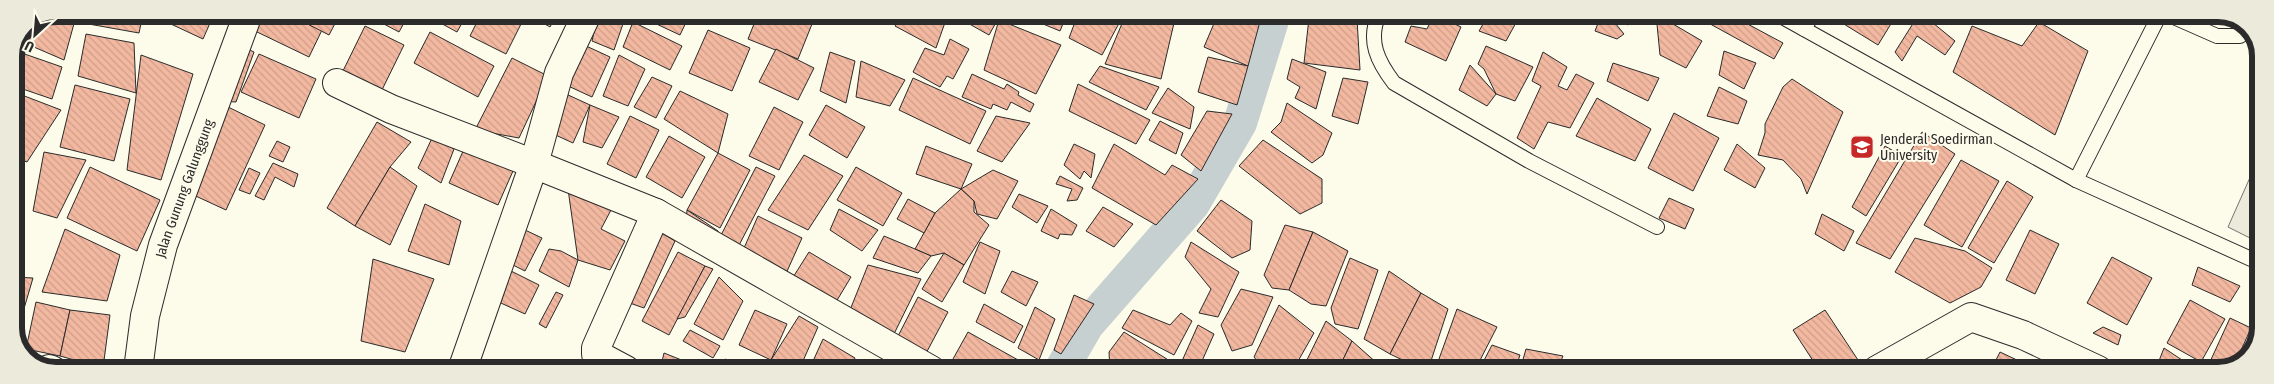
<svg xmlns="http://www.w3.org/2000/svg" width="2274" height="384" viewBox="0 0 2274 384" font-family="'Fira Sans Condensed',sans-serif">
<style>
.parking{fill:#eceadb;stroke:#74746e}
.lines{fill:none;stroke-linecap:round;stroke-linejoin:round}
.canal{stroke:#c7d0d0;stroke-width:34}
.building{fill:url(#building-back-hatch);stroke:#2b2b2b}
.lane-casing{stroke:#2b2b2b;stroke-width:16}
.street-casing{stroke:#2b2b2b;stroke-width:30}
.secondary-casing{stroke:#2b2b2b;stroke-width:30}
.lane{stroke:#fdfbea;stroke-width:14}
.street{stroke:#fdfbea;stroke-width:28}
.secondary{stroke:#fdfbea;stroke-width:28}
.labels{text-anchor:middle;stroke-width:4;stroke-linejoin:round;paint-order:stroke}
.poi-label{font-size:14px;fill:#2b2b2b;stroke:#fdfbea;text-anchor:start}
.street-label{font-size:14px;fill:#2b2b2b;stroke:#fdfbea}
.rim{fill:none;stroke:#2b2b2b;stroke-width:6}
</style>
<defs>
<pattern id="building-back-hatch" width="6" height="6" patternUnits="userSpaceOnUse" patternTransform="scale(1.25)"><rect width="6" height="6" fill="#f2b8a0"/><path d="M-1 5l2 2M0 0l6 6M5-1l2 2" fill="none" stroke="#d09e8a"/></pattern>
</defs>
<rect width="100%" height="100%" fill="#fdfbea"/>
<polygon class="parking" points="2260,155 2260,243 2228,227"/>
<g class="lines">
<polyline class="canal" points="1061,370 1087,325 1193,204 1240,123 1274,14"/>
</g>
<g class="building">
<polygon points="56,14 75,20 64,60 20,41 26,26"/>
<polygon points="86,14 143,14 139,33 83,23"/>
<polygon points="160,14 214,14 203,39 158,18"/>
<polygon points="263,14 288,14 322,30 309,57 255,31"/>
<polygon points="288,14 340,14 329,35"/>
<polygon points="365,14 409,14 399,32"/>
<polygon points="424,14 467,14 457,32"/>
<polygon points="481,14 506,14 522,22 506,54 470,36"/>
<polygon points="527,14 557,14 550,27"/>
<polygon points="598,14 626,15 614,50 592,41"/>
<polygon points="653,14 690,14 680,35 650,21"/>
<polygon points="758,14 816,14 798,59 748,39"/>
<polygon points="903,14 948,14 936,48 895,26"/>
<polygon points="959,14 988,14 998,19 989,35 957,17"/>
<polygon points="1019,14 1067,14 1060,31"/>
<polygon points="1078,14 1124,14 1102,55 1069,38"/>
<polygon points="1126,14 1144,14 1174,23 1161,79 1105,64"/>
<polygon points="1218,14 1262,14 1248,66 1204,47"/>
<polygon points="1434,14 1461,27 1446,61 1405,42 1411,26 1427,29"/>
<polygon points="1489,14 1509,14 1518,19 1506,41 1479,31"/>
<polygon points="1610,14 1634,14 1628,25"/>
<polygon points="1656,14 1702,41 1686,68 1660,55"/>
<polygon points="1692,14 1729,14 1783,43 1774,59"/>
<polygon points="1836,14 1897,14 1878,45 1834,18"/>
<polygon points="1919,14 1922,14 1955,41 1945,55 1917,36 1902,61 1895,52"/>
<polygon points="1309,18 1332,22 1357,19 1360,70 1304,63"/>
<polygon points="1600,18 1615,23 1624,34 1617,39 1595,31"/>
<polygon points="999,20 1061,45 1036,94 984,70"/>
<polygon points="633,22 682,46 670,70 623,47"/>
<polygon points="2039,22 2088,51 2055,135 1953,72 1972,26 2022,46"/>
<polygon points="365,26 404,45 379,96 340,77"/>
<polygon points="708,30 750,48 732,91 689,73"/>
<polygon points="430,32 494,66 478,97 414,63"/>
<polygon points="86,34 134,43 136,93 78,76"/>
<polygon points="950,39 969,49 953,79 947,76 940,87 913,72 925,48 944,55"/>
<polygon points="584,45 610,57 592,97 566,85"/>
<polygon points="241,46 254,52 236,102 220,101"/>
<polygon points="1486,46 1533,67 1515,101 1496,94 1484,69 1478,64"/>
<polygon points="776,49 814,68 798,100 759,82"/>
<polygon points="16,51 62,67 52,99 14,86 14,56"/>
<polygon points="1724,51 1756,63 1744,89 1719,75"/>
<polygon points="830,52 855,61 846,103 820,91"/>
<polygon points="1543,52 1567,67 1558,86 1567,90 1576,74 1594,83 1570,128 1548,122 1534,149 1517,138 1541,86 1532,81"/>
<polygon points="259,54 316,79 299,118 241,92"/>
<polygon points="141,55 193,74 161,180 127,170"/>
<polygon points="619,55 645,69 628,106 603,96"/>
<polygon points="1208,57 1248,66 1237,105 1198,92"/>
<polygon points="512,58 548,76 519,138 475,130"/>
<polygon points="1292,59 1326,72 1316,109 1295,98 1300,87 1287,79"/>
<polygon points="861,61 905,80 890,106 856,97"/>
<polygon points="1613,63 1659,78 1648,101 1607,81"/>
<polygon points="1470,65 1496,94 1487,106 1459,90"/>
<polygon points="1100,66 1159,87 1146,110 1089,82"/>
<polygon points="972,74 1004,89 1007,84 1019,92 1018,95 1034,104 1030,112 1011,102 1007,110 993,104 991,109 962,97"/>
<polygon points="652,77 672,86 656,118 634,107"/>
<polygon points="913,78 986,111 970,144 899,110"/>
<polygon points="1343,78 1368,82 1358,124 1332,116"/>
<polygon points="1792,79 1843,112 1807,194 1801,179 1783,160 1758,155 1765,133 1765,124 1783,87"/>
<polygon points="1078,84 1150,120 1136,144 1069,111"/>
<polygon points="75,85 130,99 114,161 60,147"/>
<polygon points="1719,87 1747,101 1738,124 1707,116"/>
<polygon points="1168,88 1194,107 1190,129 1152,113"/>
<polygon points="680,91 728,114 718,153 664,119"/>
<polygon points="14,92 61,110 27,162 14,157"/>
<polygon points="566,94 590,105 573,143 549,132"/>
<polygon points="1597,98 1651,129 1635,161 1576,136"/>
<polygon points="1287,103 1332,133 1323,155 1312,163 1271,132 1281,122"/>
<polygon points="590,105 619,117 602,148 583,142"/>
<polygon points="826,105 865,127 847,158 809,135"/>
<polygon points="226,106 265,125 226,210 187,192"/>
<polygon points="774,107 803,122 779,170 749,156"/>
<polygon points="1207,111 1232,114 1201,171 1181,155"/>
<polygon points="1674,113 1719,138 1693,191 1648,168"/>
<polygon points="630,116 659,130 636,178 607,164"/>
<polygon points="996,116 1030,123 1002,162 977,151"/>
<polygon points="1160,121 1183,133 1176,154 1149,140"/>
<polygon points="377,122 411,142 390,167 355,226 327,208"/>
<polygon points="1922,132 1955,154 1890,259 1856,243"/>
<polygon points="433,136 454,149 441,183 418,168"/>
<polygon points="669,136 705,157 682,198 646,177"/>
<polygon points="1263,140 1322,179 1322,203 1300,214 1239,166"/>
<polygon points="277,141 290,147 283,162 269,156"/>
<polygon points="1074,144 1095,154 1091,178 1084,171 1080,179 1064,165"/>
<polygon points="1114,144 1165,175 1172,165 1198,179 1156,225 1092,188"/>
<polygon points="1737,144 1765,168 1755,188 1724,170"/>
<polygon points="926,146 972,164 961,189 916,174"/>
<polygon points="1885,146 1902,156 1866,216 1852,207"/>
<polygon points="464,149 513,171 498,205 449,183"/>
<polygon points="44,152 86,160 57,218 33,211"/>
<polygon points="718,153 750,170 720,228 687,210"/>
<polygon points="804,155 843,176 808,230 768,210"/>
<polygon points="1961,160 1999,181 1962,247 1924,225"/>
<polygon points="273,163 298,174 294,187 275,177 264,200 255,196"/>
<polygon points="90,167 160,200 137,251 67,218"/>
<polygon points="390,167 417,186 390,245 355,226"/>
<polygon points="756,167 775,176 736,251 718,241"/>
<polygon points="856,167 902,193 883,226 837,200"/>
<polygon points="249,168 260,173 250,194 239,190"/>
<polygon points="993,170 1018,181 997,219 977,214 974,201 961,189"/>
<polygon points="1060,176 1083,188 1077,200 1067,201 1072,189 1056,184"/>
<polygon points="2007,181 2033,197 1994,263 1968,248"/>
<polygon points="568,189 611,210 601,229 625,241 610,270 578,260"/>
<polygon points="961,189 974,201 974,212 989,225 964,265 944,253 931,256 915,249 935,213"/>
<polygon points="1019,194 1048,206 1037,223 1012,207"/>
<polygon points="1669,198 1694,209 1685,229 1659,218"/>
<polygon points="908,199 935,213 924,233 897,219"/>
<polygon points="1221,200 1252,221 1250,250 1232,258 1197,231"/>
<polygon points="425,204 461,221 449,265 408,251"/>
<polygon points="1103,207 1133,224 1114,247 1086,231"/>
<polygon points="839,209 878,230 862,251 830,230"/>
<polygon points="1051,209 1077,225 1072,235 1060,234 1058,239 1041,231"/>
<polygon points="687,210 718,231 718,241 686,223"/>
<polygon points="1822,214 1854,231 1844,251 1815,234"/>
<polygon points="758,216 802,238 784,278 741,255"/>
<polygon points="1285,225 1313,232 1289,290 1272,288 1264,275"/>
<polygon points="65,229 120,255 107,301 42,292"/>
<polygon points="525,230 542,238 525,271 509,263"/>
<polygon points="2030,230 2059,244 2035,294 2006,280"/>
<polygon points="658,231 675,241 644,308 624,301"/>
<polygon points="1313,232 1348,251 1326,306 1311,304 1289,290"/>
<polygon points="884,236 915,249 931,256 918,273 873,258"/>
<polygon points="1915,238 1965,251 1992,268 1981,287 1950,303 1895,272"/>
<polygon points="980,242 1000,251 985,294 963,282"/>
<polygon points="1191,242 1239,272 1218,317 1199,313 1211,289 1185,257"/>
<polygon points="549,249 561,251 578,260 569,287 539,271"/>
<polygon points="678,252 705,266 669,335 642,321"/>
<polygon points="809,252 851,277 833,307 790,282"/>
<polygon points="944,253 964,265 942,302 922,289"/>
<polygon points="2112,257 2152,278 2127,325 2087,303"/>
<polygon points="1350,258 1378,270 1358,329 1335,324 1331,308"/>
<polygon points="373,259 434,279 405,352 361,341"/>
<polygon points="868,265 921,279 891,340 848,315"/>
<polygon points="705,266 713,269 685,317 677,319"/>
<polygon points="2198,267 2240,286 2230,302 2192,285"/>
<polygon points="507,269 539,285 525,314 492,299"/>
<polygon points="1012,271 1038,282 1026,306 1001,292"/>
<polygon points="1389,271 1421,293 1390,354 1364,339"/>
<polygon points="14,277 33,278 16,336 14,333"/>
<polygon points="719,277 743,301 723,340 694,324"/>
<polygon points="1241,289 1273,297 1252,345 1232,351 1221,325"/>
<polygon points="556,292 563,295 546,328 539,324"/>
<polygon points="1421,293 1448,309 1428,370 1423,370 1390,354"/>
<polygon points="1074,295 1094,304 1061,354 1054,350"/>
<polygon points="918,297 948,312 923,359 894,344"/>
<polygon points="2190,300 2225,319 2201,362 2167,343"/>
<polygon points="36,302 70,310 60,356 26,349"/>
<polygon points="984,304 1023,326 1014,343 976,322"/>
<polygon points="1279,305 1314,333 1293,370 1264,370 1254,357"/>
<polygon points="1035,307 1055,319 1039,360 1018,348"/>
<polygon points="1457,309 1497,327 1475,370 1435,370"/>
<polygon points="70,310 110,315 103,368 60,356"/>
<polygon points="755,310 787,324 771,360 739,345"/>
<polygon points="1133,310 1170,325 1181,313 1192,321 1174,355 1122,328"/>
<polygon points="1825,310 1860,363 1850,370 1819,370 1793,330"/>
<polygon points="799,316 818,327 799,370 786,370 771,360"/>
<polygon points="2230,318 2251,328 2235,364 2220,369 2209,364"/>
<polygon points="1326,321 1352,341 1338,370 1302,370"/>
<polygon points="2260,323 2260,333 2246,360 2237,363"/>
<polygon points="1198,325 1214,334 1198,370 1193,370 1182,361"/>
<polygon points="2103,327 2121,335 2118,345 2093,333"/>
<polygon points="690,330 720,346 713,358 683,341"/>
<polygon points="968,332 1036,370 952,370 948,368"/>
<polygon points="1124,332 1181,368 1180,370 1110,370 1109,352"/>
<polygon points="823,339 855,358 849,370 809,370"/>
<polygon points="1352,341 1378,364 1375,370 1338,370"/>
<polygon points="1492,345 1520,355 1515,370 1479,370"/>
<polygon points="2164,348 2182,360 2177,370 2166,370 2157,366"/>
<polygon points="1526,349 1563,356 1557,370 1520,370"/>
<polygon points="2000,352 2038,370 1991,370"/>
<polygon points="664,353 704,369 660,370"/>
<polygon points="725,359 749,370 721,370"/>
<polygon points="869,360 888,370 863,370"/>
<polygon points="1227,361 1255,365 1252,370 1222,370"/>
</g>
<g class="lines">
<g class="lane-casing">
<g id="lane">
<path d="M1379 14C1367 41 1378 62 1394 83L1529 161 1657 227"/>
<polyline points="1777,14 2076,180 2260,263"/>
<polyline points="2167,14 2217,36 2240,36 2249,29"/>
<polyline points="1804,29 1813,14"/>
<polyline points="2076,180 2160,14"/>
</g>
</g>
<g class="street-casing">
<g id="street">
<polyline points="587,14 559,73 534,164 656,213 931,370"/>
<polyline points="337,83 391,109 534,164 462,370"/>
<polyline points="49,369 52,370"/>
<polyline points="626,370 596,354 596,348 656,213"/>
<polyline points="1877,370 1971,317 2023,335 2098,370"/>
</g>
</g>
<g class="secondary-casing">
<g id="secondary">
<path id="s1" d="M138 370 145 316 163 245 248 14"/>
</g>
</g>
<use href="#lane" class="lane"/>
<use href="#street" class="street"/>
<use href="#secondary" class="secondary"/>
</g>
<defs>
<g id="university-square" transform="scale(1.25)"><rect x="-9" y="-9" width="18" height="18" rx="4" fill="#c62828" stroke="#fdfbea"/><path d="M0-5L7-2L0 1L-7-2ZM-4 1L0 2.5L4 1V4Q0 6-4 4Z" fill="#fff"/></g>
</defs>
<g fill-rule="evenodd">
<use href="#university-square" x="1862" y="147"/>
</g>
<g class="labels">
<g class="poi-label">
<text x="1880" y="144">Jenderal Soedirman<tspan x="1880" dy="16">University</tspan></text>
</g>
<g class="street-label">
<text dy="5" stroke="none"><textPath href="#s1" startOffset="188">Jalan Gunung Galunggung</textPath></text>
</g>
</g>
<path d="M0 0H2274V384H0ZM56 22H2218A34 34 0 0 1 2252 56V328A34 34 0 0 1 2218 362H56A34 34 0 0 1 22 328V56A34 34 0 0 1 56 22Z" fill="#eceadb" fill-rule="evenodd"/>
<path class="rim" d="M56 22H2218A34 34 0 0 1 2252 56V328A34 34 0 0 1 2218 362H56A34 34 0 0 1 22 328V56A34 34 0 0 1 56 22Z"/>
<g transform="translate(35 35) rotate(206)" stroke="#fdfbea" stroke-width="4" paint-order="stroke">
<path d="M0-4L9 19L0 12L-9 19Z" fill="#2b2b2b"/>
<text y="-8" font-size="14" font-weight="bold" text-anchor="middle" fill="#2b2b2b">U</text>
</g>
</svg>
